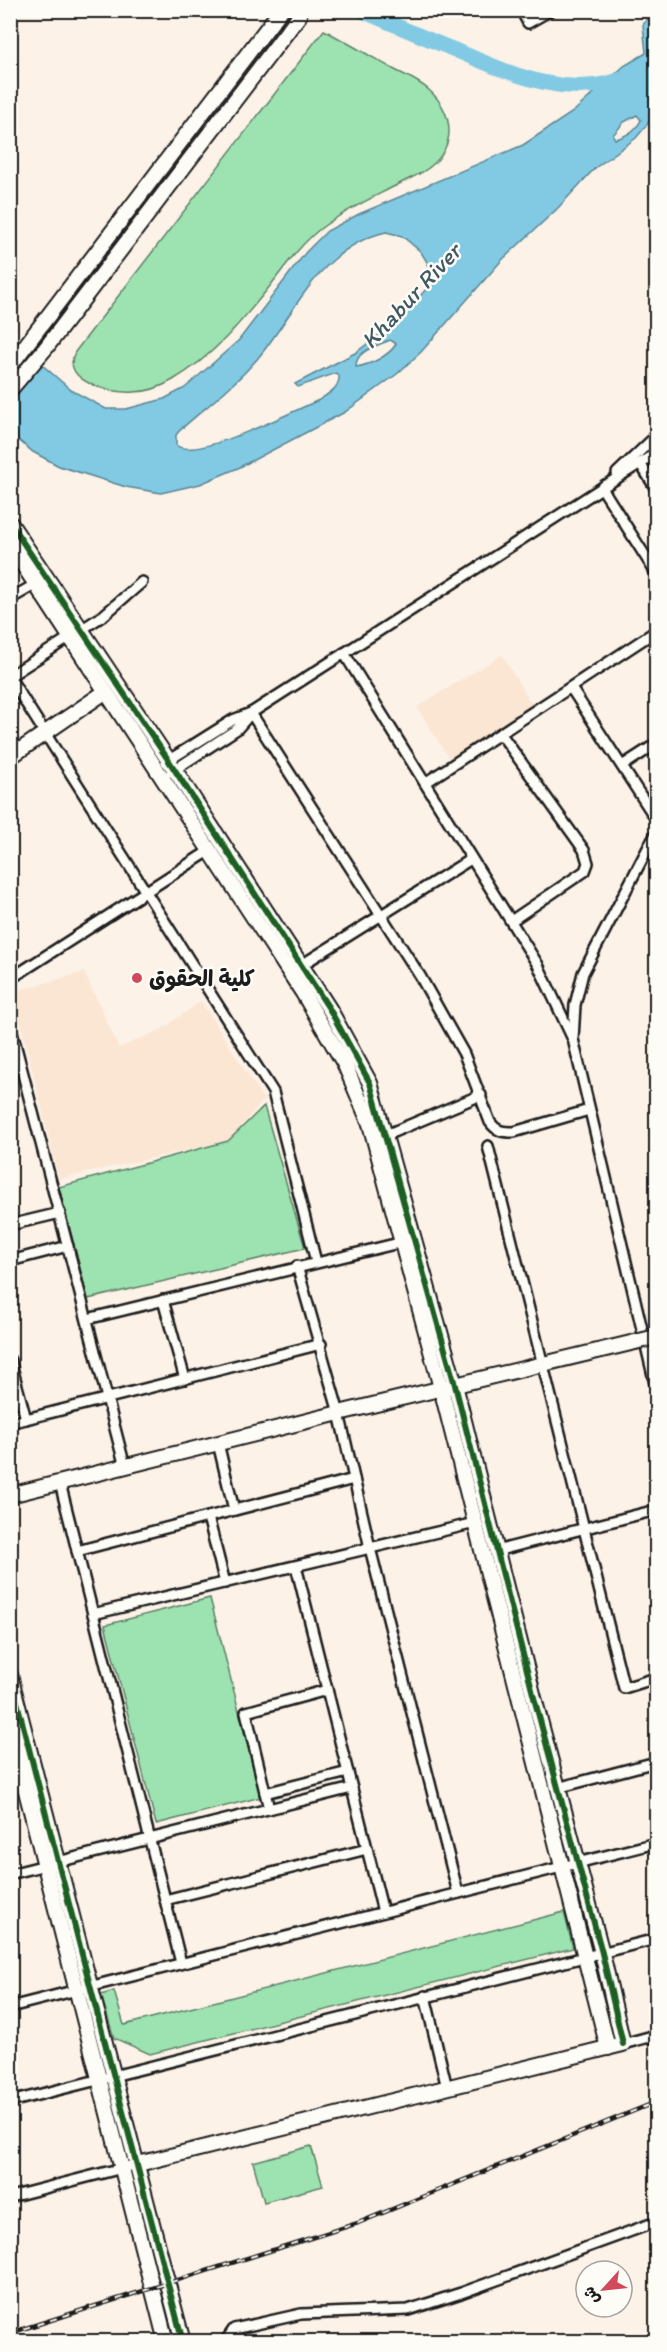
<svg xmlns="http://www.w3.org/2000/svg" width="667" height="2352" viewBox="0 0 667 2352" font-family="Itim,'Playpen Sans Arabic',sans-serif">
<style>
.built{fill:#fbe6d4}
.green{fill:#9de3b1;stroke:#5c8066;stroke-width:1.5}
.water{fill:#82cae3;stroke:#598493;stroke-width:1.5;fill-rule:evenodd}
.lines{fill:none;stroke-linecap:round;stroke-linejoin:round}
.river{stroke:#82cae3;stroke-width:15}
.street-casing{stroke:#1c1c1c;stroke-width:14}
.secondary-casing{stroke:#1c1c1c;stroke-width:18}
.street{stroke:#fdfcf7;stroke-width:9}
.secondary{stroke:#fdfcf7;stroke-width:14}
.rail-casing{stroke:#1c1c1c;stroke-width:4.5}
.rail{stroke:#fdfcf7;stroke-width:2;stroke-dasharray:7;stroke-linecap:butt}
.secondary-bridge-casing{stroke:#1c1c1c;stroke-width:18;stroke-linecap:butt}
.secondary-bridge{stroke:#fdfcf7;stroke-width:14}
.cycleway-casing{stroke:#fdfcf7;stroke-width:10}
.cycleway{stroke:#1b5e20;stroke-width:6}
.poi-dot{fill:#d1495b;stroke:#fdfcf7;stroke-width:2}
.labels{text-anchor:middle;stroke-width:5;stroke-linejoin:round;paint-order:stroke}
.poi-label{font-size:22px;font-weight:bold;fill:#1c1c1c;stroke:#fdfcf7;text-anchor:start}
.water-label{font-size:24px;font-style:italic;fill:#405962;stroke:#fdfcf7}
</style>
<rect width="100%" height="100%" fill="#fcf2e7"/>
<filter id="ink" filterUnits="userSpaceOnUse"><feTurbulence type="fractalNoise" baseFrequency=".0167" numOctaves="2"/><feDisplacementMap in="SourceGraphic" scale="12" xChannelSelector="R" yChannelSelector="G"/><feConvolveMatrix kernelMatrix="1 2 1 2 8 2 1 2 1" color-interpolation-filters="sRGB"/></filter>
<g filter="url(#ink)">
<g class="built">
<polygon points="502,655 534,708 450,760 417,707"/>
<polygon points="84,972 119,1048 162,1029 201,1001 264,1100 228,1141 59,1179 13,992"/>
</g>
<g class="green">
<path d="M324 30C348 43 372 57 395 70 407 76 421 82 430 91 441 101 449 116 449 131 449 145 441 158 431 166 422 174 410 178 399 184 374 197 347 209 324 226 302 242 286 265 270 286 241 322 213 357 173 380 161 387 147 392 134 392 113 394 59 382 75 352Z"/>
<polygon points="264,1106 305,1248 88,1299 59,1187 228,1141"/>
<polygon points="210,1598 261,1797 156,1824 105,1625"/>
<polygon points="564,1912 573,1948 150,2054 114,2038 101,1995 114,1991 124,2025"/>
<polygon points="311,2146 323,2186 264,2202 253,2162"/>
</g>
<path class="water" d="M656 17V110L646 126 636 138 595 168 557 209 502 260 421 352 397 374 345 412 238 468 200 484 161 493 126 487 59 466 33 452 11 434 10 337 71 390 106 409H126L164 399 185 388 239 340 306 252 327 231 359 214 523 145 573 112 624 66 646 53 643 25 647 19ZM637 115 641 120C637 129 626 137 615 139L613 135 624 122ZM386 232 402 236 421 252 427 262 431 277 428 287 399 320 355 353 295 384 298 387 336 373 339 376C340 388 328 394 319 400 295 410 195 462 176 445V435L180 430C206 407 235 385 258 358 296 312 320 247 386 232ZM390 340 396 344C389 356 370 365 356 367 355 351 377 346 390 340Z"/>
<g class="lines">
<path class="river" d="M360 10C394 25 428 39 462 53 516 76 576 103 634 74 642 70 649 63 656 58"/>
<g class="street-casing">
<g id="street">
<polyline points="521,10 528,23 551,10"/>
<polyline points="640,463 656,489"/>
<polyline points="617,473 656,436"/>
<polyline points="605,485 602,488 656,573"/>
<polyline points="10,599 36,584"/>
<polyline points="344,653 538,965 572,1037"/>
<polyline points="10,676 104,615 142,582"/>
<polyline points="10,678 273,1092 316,1262"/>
<polyline points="571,688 656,819"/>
<path d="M251 713 420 976 464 1054 490 1122C497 1132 503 1132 514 1132L589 1110"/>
<polyline points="501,734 584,850 588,863 585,871 511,921"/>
<polyline points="166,762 233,720 251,713 656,453"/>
<polyline points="622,766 656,744"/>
<polyline points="171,772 237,729 251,713"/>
<polyline points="425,783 656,631"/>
<polyline points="656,834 649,846 583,973 575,1005 573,1039 656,1388"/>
<polyline points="300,966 471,859"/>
<polyline points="10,979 209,851"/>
<polyline points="10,1024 125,1467"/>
<polyline points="386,1135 481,1095"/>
<polyline points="488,1146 624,1688 656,1678"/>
<polyline points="10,1225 60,1213"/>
<polyline points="10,1261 68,1246"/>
<polyline points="297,1266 339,1413 370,1548 458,1893"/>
<polyline points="163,1300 185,1379"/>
<polyline points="87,1319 403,1242"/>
<polyline points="10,1360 26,1419"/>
<polyline points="10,1423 321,1344"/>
<polyline points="218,1443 234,1510"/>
<polyline points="60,1483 181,1963"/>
<polyline points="208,1517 225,1583"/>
<polyline points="77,1551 354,1479"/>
<polyline points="496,1551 656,1510"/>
<polyline points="296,1566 383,1912"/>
<polyline points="93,1614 475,1523"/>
<polyline points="557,1788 656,1762"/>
<polyline points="265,1793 348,1772"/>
<polyline points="269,1809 246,1712 327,1690"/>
<polyline points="10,1874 352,1788"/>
<polyline points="165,1900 367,1849"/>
<polyline points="425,1996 447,2088"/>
<polyline points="10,2007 656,1843"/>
<polyline points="623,2044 656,2035"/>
<polyline points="10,2102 656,1939"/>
<polyline points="10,2197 138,2164"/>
<polyline points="225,2342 234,2329 301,2314 408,2310 461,2293 656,2222"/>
</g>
</g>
<g class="secondary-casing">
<g id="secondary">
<polyline points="10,366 281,10"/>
<polyline points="10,390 45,349 299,16"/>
<polyline points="10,523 169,761 330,1010 370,1083 455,1385 533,1694 602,1953 623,2044 138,2164"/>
<polyline points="10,545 303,993 345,1065 370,1124 441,1388 608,2048"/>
<polyline points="10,757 105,692"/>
<polyline points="10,1495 339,1413 635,1342"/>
<path d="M10 1675C66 1898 126 2119 183 2342"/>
<polyline points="10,1728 166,2342"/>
</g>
</g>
<use href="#street" class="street"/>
<use href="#secondary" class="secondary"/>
<g class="rail-casing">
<polyline id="rail" points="10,2333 358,2223 656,2102"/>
</g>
<use href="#rail" class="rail"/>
<g class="secondary-bridge-casing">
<polyline id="secondary-bridge" points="635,1342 656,1337"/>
</g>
<use href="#secondary-bridge" class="secondary-bridge"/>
<g class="cycleway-casing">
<g id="cycleway">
<polyline points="10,523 169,761 330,1010 370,1083 455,1385 533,1694 602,1953 623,2044"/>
<path d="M10 1675C66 1898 126 2119 183 2342"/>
</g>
</g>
<use href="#cycleway" class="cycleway"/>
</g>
</g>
<circle class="poi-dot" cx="137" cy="978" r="6"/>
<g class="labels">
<g class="poi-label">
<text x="149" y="986">كلية الحقوق</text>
</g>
<g class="water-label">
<text transform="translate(411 296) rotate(-47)" y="8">Khabur River</text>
</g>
</g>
<rect width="667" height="2352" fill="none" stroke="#fdfcf7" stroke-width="36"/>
<rect x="18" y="18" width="631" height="2316" fill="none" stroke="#1c1c1c" stroke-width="2" filter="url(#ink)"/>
<g transform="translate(604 2289) rotate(243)"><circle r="28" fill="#fdfcf7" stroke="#a3a29f" stroke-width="1.5"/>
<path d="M0-4.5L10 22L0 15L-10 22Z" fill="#d1495b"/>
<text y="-9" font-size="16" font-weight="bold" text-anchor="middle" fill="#1c1c1c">ش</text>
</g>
</svg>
